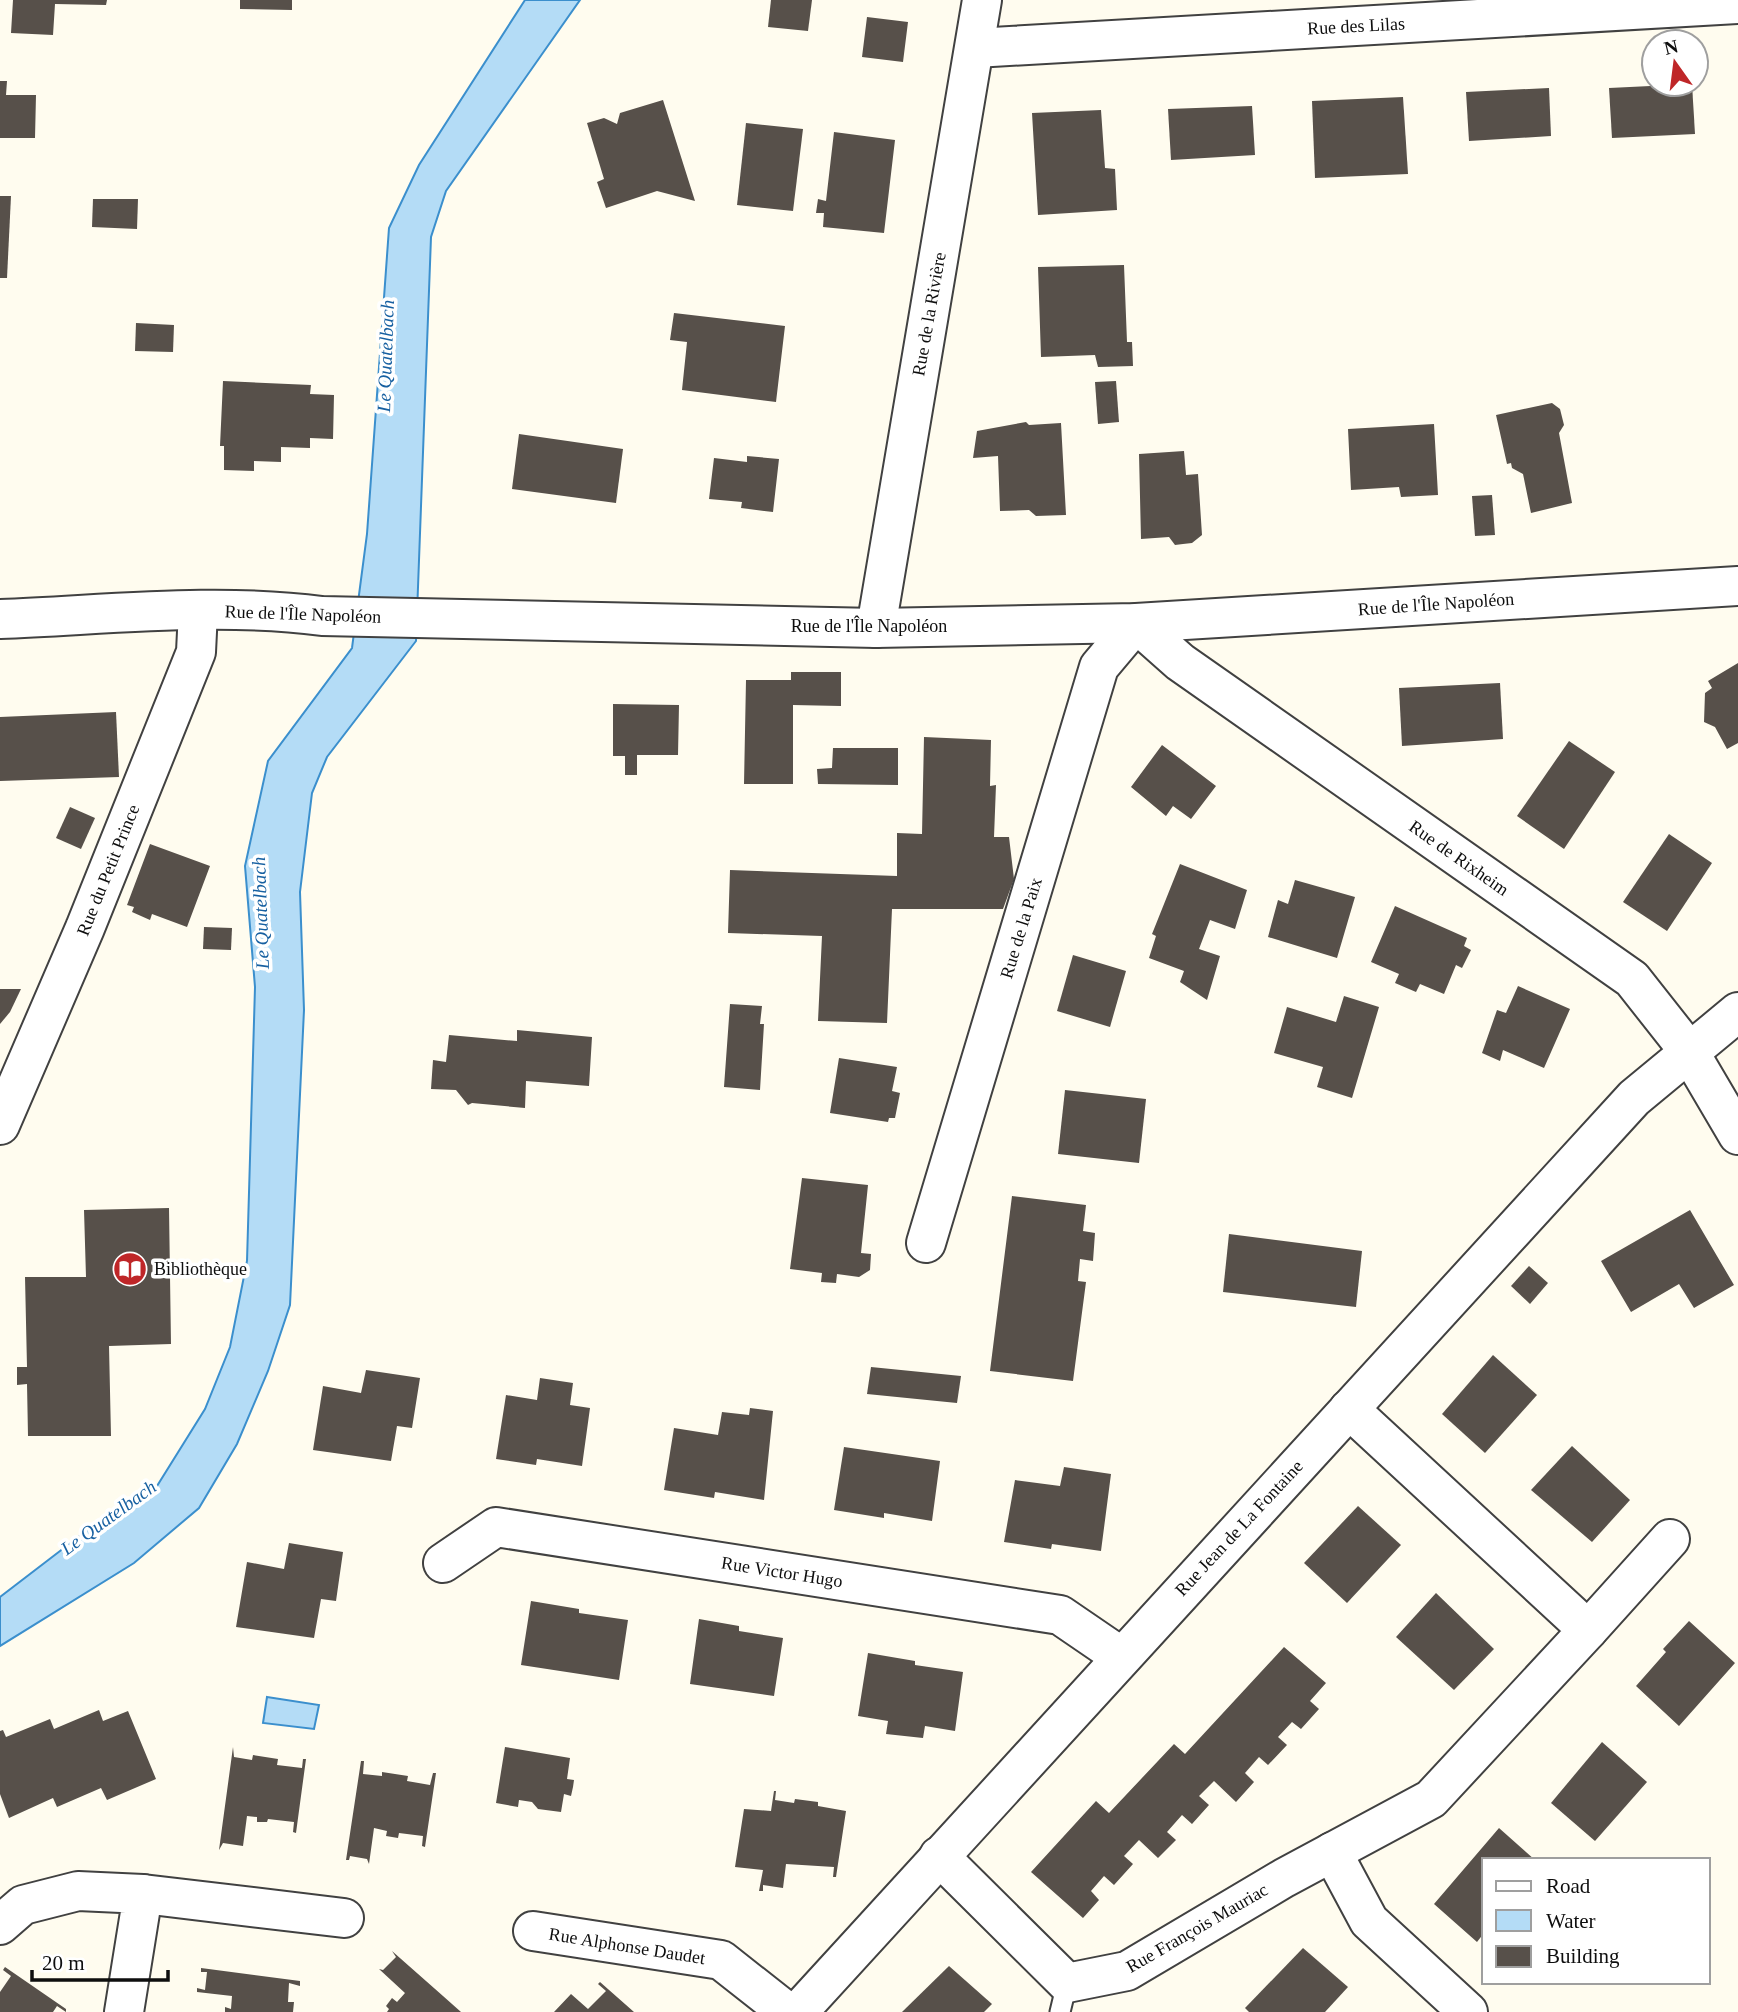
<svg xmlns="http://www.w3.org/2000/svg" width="1738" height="2012" viewBox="0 0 1738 2012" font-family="Georgia,serif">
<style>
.water{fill:#b4dcf6;stroke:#3b8fcd;stroke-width:2}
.building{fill:#57504a}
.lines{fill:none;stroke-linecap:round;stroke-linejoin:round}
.lane-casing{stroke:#414141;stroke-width:23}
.street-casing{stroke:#414141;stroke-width:42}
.lane{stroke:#fff;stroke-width:19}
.street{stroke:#fff;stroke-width:38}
.labels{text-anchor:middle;stroke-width:7;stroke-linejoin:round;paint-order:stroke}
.street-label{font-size:18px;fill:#0e0e0e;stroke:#fff}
.poi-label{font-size:18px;fill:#0e0e0e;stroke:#fff;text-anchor:start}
.water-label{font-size:19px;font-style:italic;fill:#1760a1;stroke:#fff}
</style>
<rect width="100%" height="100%" fill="#fffcef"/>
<g class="water">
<polygon points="525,0 580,0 446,191 431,237 416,641 327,757 312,793 300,892 304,1010 290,1305 268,1371 237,1444 199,1508 134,1563 0,1646 0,1597 90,1528 157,1486 205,1409 230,1347 247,1261 255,987 245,866 268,761 352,648 367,534 389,228 419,165"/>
<polygon points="267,1697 319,1705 314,1729 263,1723"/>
</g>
<g class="building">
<polygon points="13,0 107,0 106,5 55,4 53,35 11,33"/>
<polygon points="240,0 292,0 292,10 240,9"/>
<polygon points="771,0 812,0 808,31 768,27"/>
<polygon points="867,17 908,22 903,62 862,57"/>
<polygon points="0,81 7,81 6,95 36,95 35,138 0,138"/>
<polygon points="1692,84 1695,134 1612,138 1609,88"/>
<polygon points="1549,88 1551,136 1469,141 1466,92"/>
<polygon points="1403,97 1408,174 1315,178 1312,101"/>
<polygon points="663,100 695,201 657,191 606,208 597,182 604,179 587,123 604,118 617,124 620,113"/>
<polygon points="1252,106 1255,155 1171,160 1168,109"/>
<polygon points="1101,110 1105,168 1115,169 1117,210 1038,215 1032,113"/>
<polygon points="746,123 803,129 793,211 737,205"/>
<polygon points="834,132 895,140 884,233 823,227 824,213 816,213 818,199 826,201"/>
<polygon points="0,196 11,196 7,278 0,278"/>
<polygon points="93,199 138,199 137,229 92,227"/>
<polygon points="1124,265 1127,342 1132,342 1133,366 1098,367 1095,355 1041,357 1038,267"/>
<polygon points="674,313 785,326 776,402 682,390 687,342 670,340"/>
<polygon points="136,323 174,325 173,352 135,351"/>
<polygon points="223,381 311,385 310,394 334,395 333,439 310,438 310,448 281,447 281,462 254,461 254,471 224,470 224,446 220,446"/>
<polygon points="1116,381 1119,422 1098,424 1095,382"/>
<polygon points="1552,403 1560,409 1564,425 1559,433 1572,503 1531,513 1523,474 1512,468 1511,463 1507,464 1496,415"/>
<polygon points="1026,422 1029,425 1061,423 1066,515 1036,516 1029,510 1000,511 998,456 973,458 977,431"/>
<polygon points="1434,424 1438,495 1401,497 1399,487 1351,490 1348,429"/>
<polygon points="519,434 623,449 616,503 512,489"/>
<polygon points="1184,451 1186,475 1198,474 1202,535 1192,543 1183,544 1175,545 1169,537 1141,539 1139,454"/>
<polygon points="747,456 779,459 773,512 741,508 742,502 709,499 714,458 747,462"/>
<polygon points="1492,495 1495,535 1475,536 1472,496"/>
<polygon points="1738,663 1738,743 1727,749 1715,727 1704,722 1705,693 1712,688 1708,681"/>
<polygon points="791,672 841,672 841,706 793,705 793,784 744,784 746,680 791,680"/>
<polygon points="1500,683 1503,739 1402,746 1399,688"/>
<polygon points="613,704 679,705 678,755 637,755 637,775 625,775 625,756 613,756"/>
<polygon points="116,712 119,777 0,781 0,717"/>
<polygon points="924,737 991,740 990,786 996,785 994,837 1009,837 1014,879 1003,909 892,909 887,1023 818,1021 822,936 728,933 730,870 897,876 897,833 922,834"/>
<polygon points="1569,741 1615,772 1564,849 1517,816"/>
<polygon points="1162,745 1216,786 1191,819 1173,806 1166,816 1131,787"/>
<polygon points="833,748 898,748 898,785 818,784 817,769 832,768"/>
<polygon points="70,807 95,818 81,849 56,838"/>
<polygon points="1669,834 1712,863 1667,931 1623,902"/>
<polygon points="150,844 210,866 187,927 152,914 150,920 132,912 134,907 127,905"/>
<polygon points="1180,864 1247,890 1235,929 1210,920 1199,949 1220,956 1207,1000 1180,982 1184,971 1149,958 1156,936 1152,934"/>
<polygon points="1295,880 1355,897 1337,958 1268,937 1278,900 1288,904"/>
<polygon points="1395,906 1467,938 1464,946 1471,950 1462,968 1456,965 1444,994 1420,984 1416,992 1395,983 1399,974 1371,962"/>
<polygon points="204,927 232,928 231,950 203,949"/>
<polygon points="1073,955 1126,971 1110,1027 1057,1011"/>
<polygon points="1518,986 1570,1009 1544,1068 1503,1050 1500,1061 1482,1053 1497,1010 1506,1013"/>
<polygon points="0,989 21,989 10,1012 0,1024"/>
<polygon points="1344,996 1379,1007 1352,1098 1317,1087 1323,1067 1274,1053 1287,1007 1336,1022"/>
<polygon points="730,1004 762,1006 760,1024 764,1024 760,1090 724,1087"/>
<polygon points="517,1030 592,1037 589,1086 526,1081 525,1108 472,1103 468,1105 456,1090 431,1089 433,1060 446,1062 449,1035 517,1041"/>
<polygon points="839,1058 897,1067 892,1091 900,1093 895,1118 889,1118 888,1122 830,1113"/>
<polygon points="1065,1090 1146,1099 1139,1163 1058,1154"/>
<polygon points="802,1178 868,1185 861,1253 871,1254 870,1270 859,1277 837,1274 836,1283 821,1282 822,1273 790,1269"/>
<polygon points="1012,1196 1086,1205 1083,1231 1095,1233 1093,1261 1080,1259 1078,1281 1086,1282 1073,1381 990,1371"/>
<polygon points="169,1208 171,1344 109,1346 111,1436 28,1436 27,1384 17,1385 17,1367 27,1367 25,1277 86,1277 84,1210"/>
<polygon points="1690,1210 1734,1285 1694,1308 1679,1284 1631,1312 1601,1261"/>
<polygon points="1229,1234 1362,1251 1356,1307 1223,1292"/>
<polygon points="1529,1266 1548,1283 1530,1304 1511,1286"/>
<polygon points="1493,1355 1537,1395 1485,1453 1442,1414"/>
<polygon points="871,1367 961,1376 957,1403 867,1394"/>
<polygon points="366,1370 420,1378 412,1428 397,1426 391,1461 313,1450 323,1386 361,1393"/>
<polygon points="540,1378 573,1383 570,1405 590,1408 582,1466 537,1459 536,1465 496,1459 506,1395 537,1400"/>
<polygon points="750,1408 773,1411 764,1500 715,1492 714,1498 664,1490 674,1428 718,1435 722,1412 749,1415"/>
<polygon points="1572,1446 1630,1500 1592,1542 1531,1490"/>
<polygon points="844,1447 940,1461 932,1521 884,1513 884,1518 834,1510"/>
<polygon points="1064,1467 1111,1474 1101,1551 1052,1544 1051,1549 1004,1542 1015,1480 1060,1486"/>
<polygon points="1358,1506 1401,1545 1347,1603 1304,1563"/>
<polygon points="289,1543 343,1552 336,1601 321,1599 314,1638 236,1627 247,1562 284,1569"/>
<polygon points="1436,1593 1494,1649 1454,1690 1396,1637"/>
<polygon points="531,1601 579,1609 579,1613 628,1620 619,1680 521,1665"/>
<polygon points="699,1619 739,1626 739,1631 783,1638 774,1696 690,1684"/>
<polygon points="1689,1621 1735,1663 1679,1726 1636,1686 1666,1652 1663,1649"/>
<polygon points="1284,1647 1326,1683 1310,1701 1319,1709 1301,1729 1292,1722 1278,1737 1287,1745 1268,1765 1259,1757 1245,1773 1254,1782 1236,1802 1214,1781 1199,1796 1209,1805 1192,1824 1182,1815 1167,1832 1176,1840 1158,1858 1139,1840 1124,1856 1133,1864 1114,1885 1104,1876 1091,1891 1099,1900 1083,1918 1031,1872 1096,1801 1109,1813 1174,1744 1185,1754"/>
<polygon points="868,1653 915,1661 915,1665 963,1672 955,1731 925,1726 923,1738 886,1734 888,1721 858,1716"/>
<polygon points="99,1710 103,1721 128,1711 156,1779 107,1800 101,1788 57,1807 53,1798 9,1818 0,1794 0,1731 3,1730 6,1737 50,1719 54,1729"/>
<polygon points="1602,1742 1647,1782 1595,1841 1551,1803"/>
<polygon points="233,1747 234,1757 252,1760 253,1755 278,1759 277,1765 302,1768 303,1759 306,1759 296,1833 293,1832 294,1822 268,1819 267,1822 257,1822 257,1817 247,1816 243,1846 223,1843 219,1850"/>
<polygon points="505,1747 570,1758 567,1779 574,1780 573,1787 571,1796 564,1794 561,1812 538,1809 532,1802 519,1800 518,1807 496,1803"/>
<polygon points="361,1761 364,1761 363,1774 382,1776 382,1772 408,1776 407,1781 430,1785 433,1773 436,1773 425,1847 422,1846 423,1836 399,1833 398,1838 386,1836 387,1831 374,1828 369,1864 367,1859 350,1856 349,1860 346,1860"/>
<polygon points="774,1791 776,1791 775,1800 794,1803 795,1799 818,1802 818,1806 846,1811 836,1877 833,1877 834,1867 786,1864 783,1888 763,1885 763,1891 759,1891 763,1870 735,1867 744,1809 771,1811"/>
<polygon points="1499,1828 1535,1860 1484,1860 1484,1933 1477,1942 1434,1904"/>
<polygon points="1303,1948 1348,1987 1325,2012 1249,2012 1245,2008"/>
<polygon points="392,1951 443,1996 461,2012 387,2012 389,2009 386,2006 392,1998 397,2002 405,1993 379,1969 383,1970 396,1957"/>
<polygon points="949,1966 992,2004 984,2012 902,2012"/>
<polygon points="5,1967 66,2009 66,2012 57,2006 53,2012 0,2012 0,1992 11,1976 3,1970"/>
<polygon points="201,1968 300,1981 300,1986 289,1983 288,2002 294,2002 293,2012 225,2012 225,2007 231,2009 232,1996 197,1992 197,1988 205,1990 207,1972 201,1972"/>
<polygon points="600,1982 634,2012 554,2012 571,1994 588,2009 606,1991 598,1984"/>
</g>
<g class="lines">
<g class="lane-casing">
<polyline id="lane" points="1060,2012 1067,1983"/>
</g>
<g class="street-casing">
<g id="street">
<polyline points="975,48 1738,4"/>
<path d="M0 619C106 615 216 602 322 616L876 628 1136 623 1738 586"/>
<polyline points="876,628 982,0"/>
<polyline points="0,1125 85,928 196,652 198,611"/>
<polyline points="926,1243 1099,667 1136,623 1180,662 1632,979 1688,1050 1738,1135"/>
<polyline points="443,1563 496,1527 1060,1615 1120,1656"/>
<polyline points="1588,1630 1670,1539"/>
<polyline points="1332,1852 1369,1921 1468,2012"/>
<polyline points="939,1856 1067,1983 1127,1971 1284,1878 1431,1799 1588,1630 1349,1409"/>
<polyline points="143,1894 344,1918"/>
<polyline points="0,1925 23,1905 78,1891 143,1894 124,2012"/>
<polyline points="533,1931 721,1960 787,2012"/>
<polyline points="798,2012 1634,1098 1738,1012"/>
</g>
</g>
<use href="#lane" class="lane"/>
<use href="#street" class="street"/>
</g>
<defs>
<g id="library-disc" transform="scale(1.75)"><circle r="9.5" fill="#bf2628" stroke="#fff"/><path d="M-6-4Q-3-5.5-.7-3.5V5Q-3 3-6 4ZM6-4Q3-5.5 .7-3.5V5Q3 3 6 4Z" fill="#fff"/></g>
</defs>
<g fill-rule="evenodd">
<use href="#library-disc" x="130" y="1269"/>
</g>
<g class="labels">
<g class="street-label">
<text transform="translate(1356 26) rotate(-3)" y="6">Rue des Lilas</text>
<text transform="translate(929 314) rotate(-80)" y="6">Rue de la Rivière</text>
<text transform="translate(1436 604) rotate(-4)" y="6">Rue de l'Île Napoléon</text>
<text transform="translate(303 614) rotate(2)" y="6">Rue de l'Île Napoléon</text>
<text x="869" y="632">Rue de l'Île Napoléon</text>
<text transform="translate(1459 858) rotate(35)" y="6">Rue de Rixheim</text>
<text transform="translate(108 870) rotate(-68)" y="6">Rue du Petit Prince</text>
<text transform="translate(1021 928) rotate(-73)" y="6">Rue de la Paix</text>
<text transform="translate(1239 1528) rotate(-47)" y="6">Rue Jean de La Fontaine</text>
<text transform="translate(782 1572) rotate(9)" y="6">Rue Victor Hugo</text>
<text transform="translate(1197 1928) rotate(-30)" y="6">Rue François Mauriac</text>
<text transform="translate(627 1946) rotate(9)" y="6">Rue Alphonse Daudet</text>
</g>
<g class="poi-label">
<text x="154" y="1275">Bibliothèque</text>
</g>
<g class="water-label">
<text transform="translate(385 356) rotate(-88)" y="7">Le Quatelbach</text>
<text transform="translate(260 913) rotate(-92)" y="7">Le Quatelbach</text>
<text transform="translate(108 1517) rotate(-36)" y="7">Le Quatelbach</text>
</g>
</g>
<rect x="1482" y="1858" width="228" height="126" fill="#ffffff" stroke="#9f9f9f" stroke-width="2"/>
<rect x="1496" y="1881" width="35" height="10" fill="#ffffff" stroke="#9f9f9f" stroke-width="2"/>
<text x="1546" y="1893" font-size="21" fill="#0e0e0e">Road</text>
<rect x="1496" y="1910" width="35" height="21" fill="#b4dcf6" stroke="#9f9f9f" stroke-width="2"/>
<text x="1546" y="1928" font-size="21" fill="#0e0e0e">Water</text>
<rect x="1496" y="1946" width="35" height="21" fill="#57504a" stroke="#9f9f9f" stroke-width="2"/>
<text x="1546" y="1963" font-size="21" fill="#0e0e0e">Building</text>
<g transform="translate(1675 63) rotate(346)"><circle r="33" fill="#ffffff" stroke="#9f9f9f" stroke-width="2"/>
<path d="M0-5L12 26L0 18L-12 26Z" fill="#bf2628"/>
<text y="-10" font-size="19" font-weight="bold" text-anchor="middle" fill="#0e0e0e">N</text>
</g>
<path d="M32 1970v10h136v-10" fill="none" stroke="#0e0e0e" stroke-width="3.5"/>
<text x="42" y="1970" font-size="21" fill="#0e0e0e" stroke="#ffffff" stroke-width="5" paint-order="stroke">20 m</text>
</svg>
